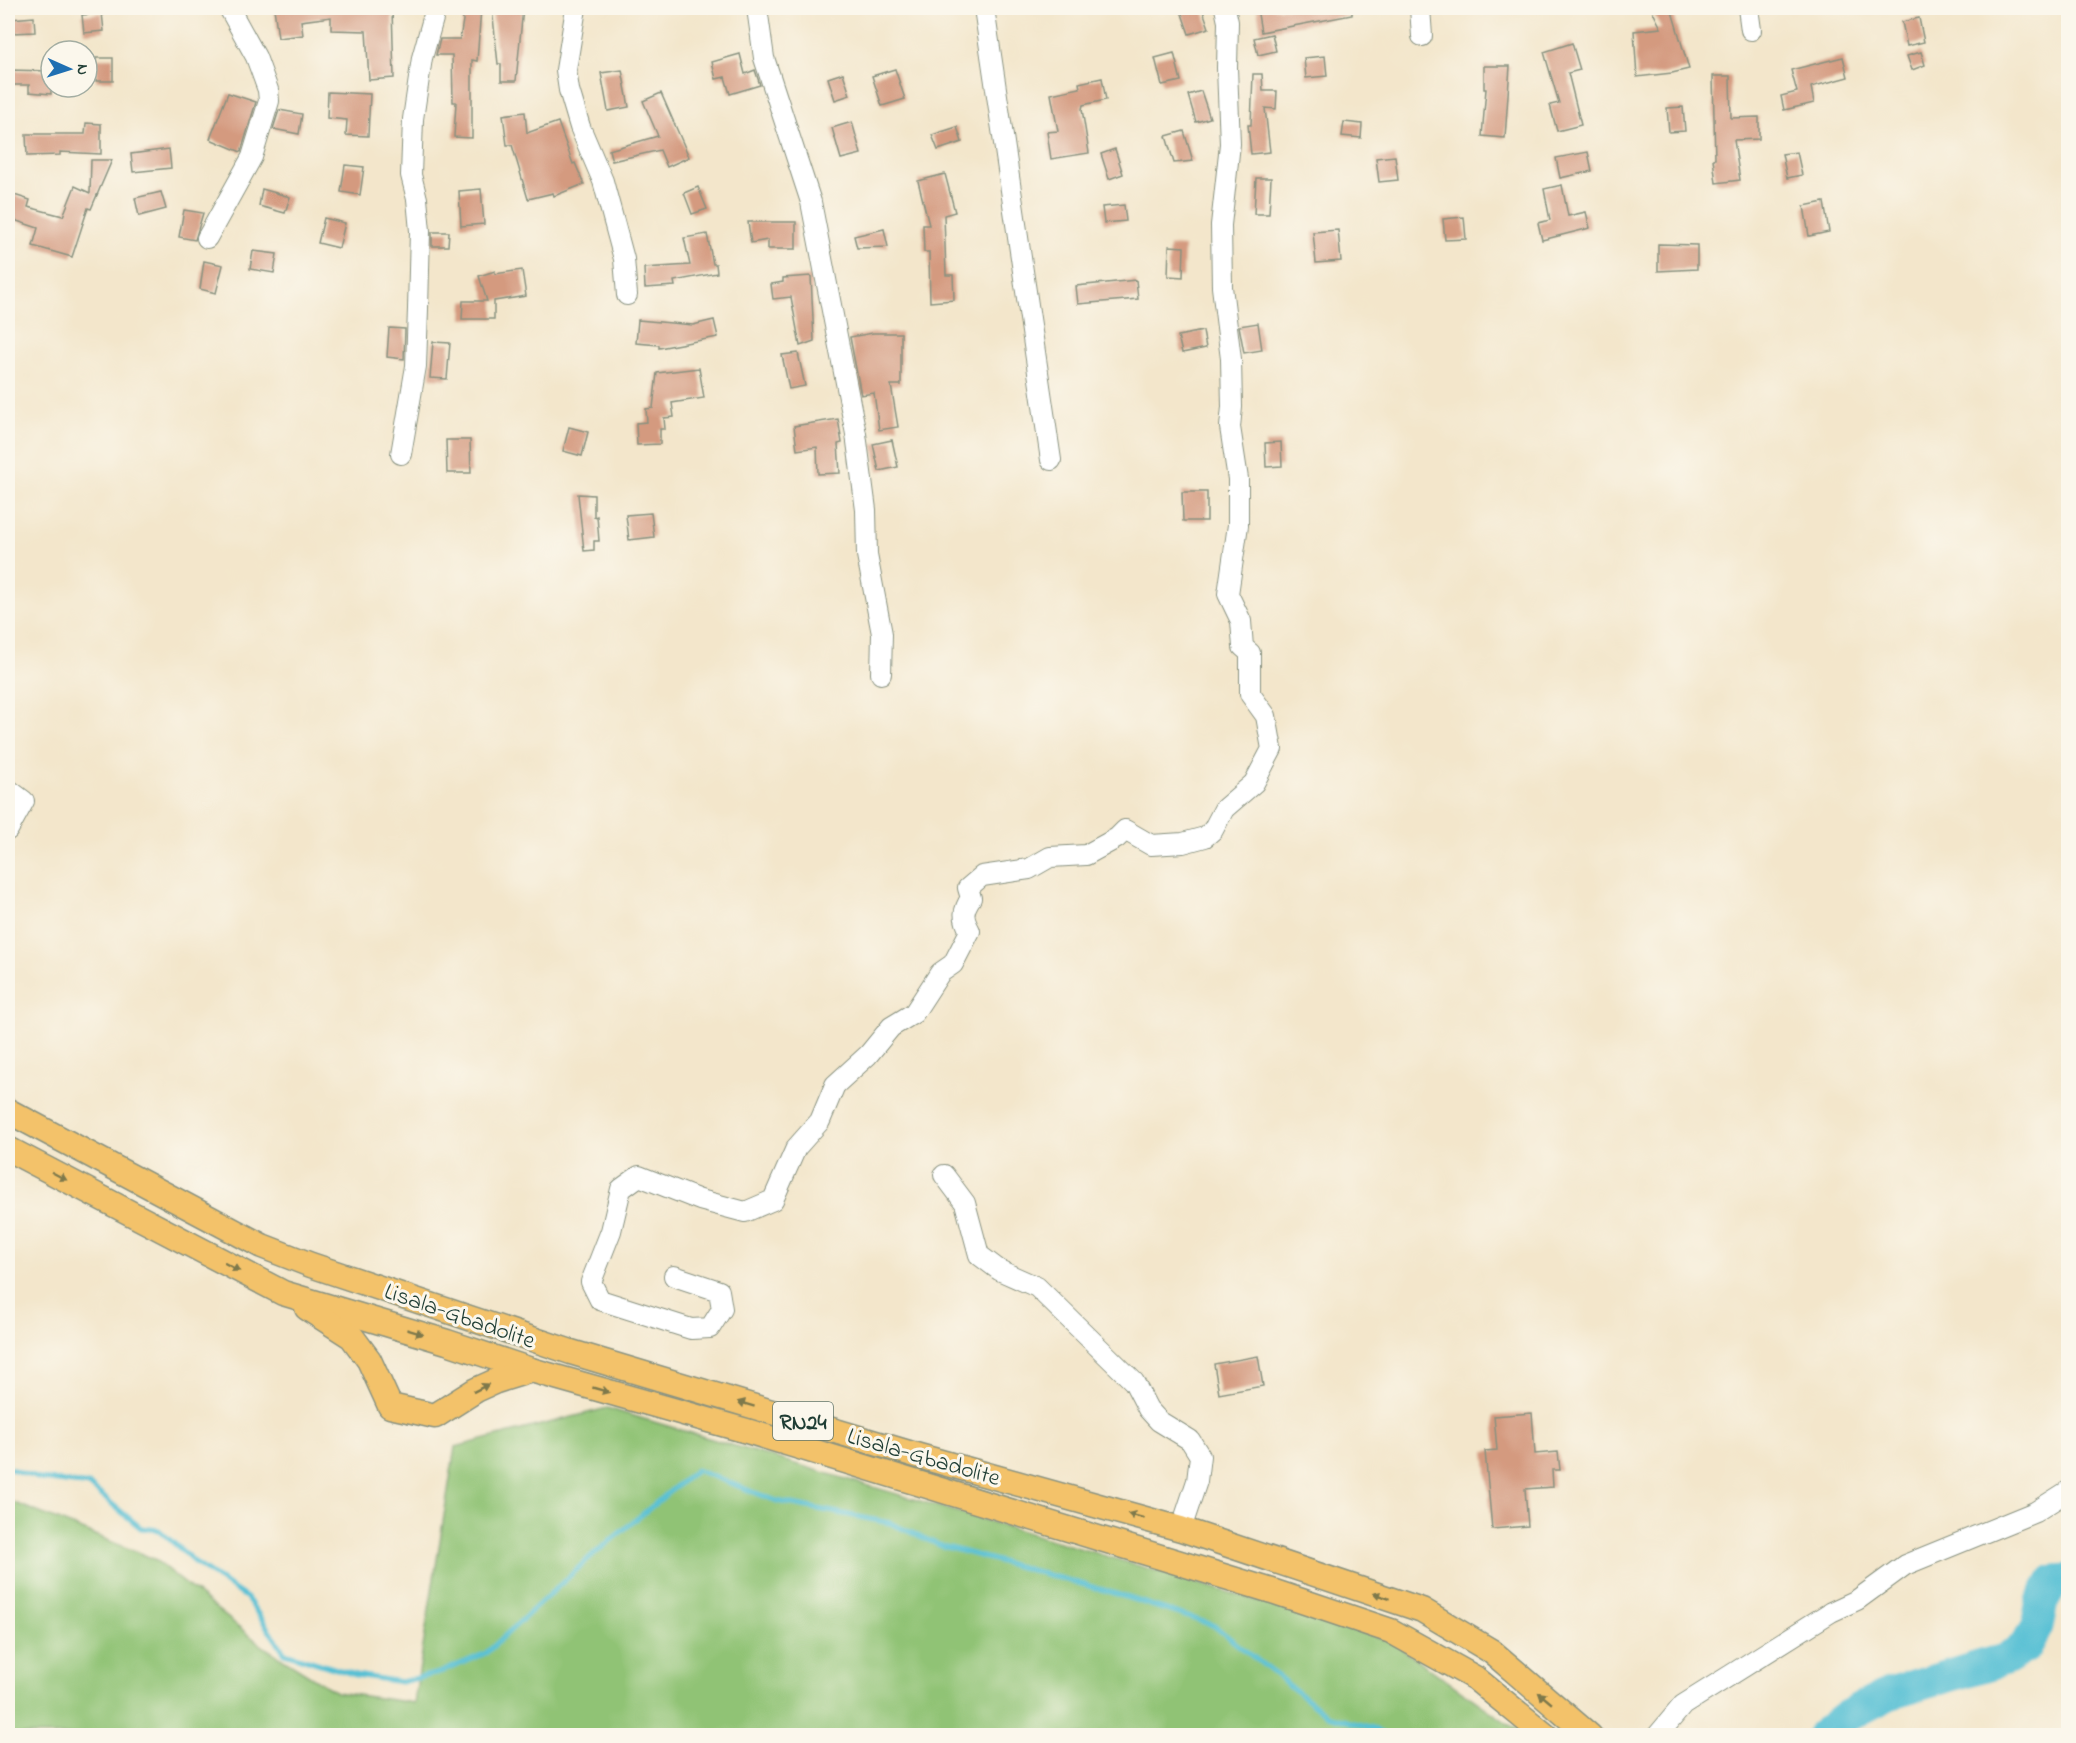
<svg xmlns="http://www.w3.org/2000/svg" width="2076" height="1743" viewBox="0 0 2076 1743" font-family="'Indie Flower',sans-serif">
<style>
.green{fill:#90c374;stroke:#588054;stroke-width:1.5}
.lines{fill:none;stroke-linecap:round;stroke-linejoin:round}
.stream{stroke:#57c0d4;stroke-width:5}
.river{stroke:#57c0d4;stroke-width:33}
.building{fill:#d49a7f}
.minor-casing{stroke:#899280;stroke-width:22}
.major-casing{stroke:#899280;stroke-width:27}
.minor{stroke:#fff;stroke-width:20}
.major{stroke:#f3c26a;stroke-width:24}
.oneway{fill:#7e794c}
.labels{text-anchor:middle;stroke-width:6;stroke-linejoin:round;paint-order:stroke}
.shield{fill:#fbf7ec;stroke:#61756b;stroke-width:1.5}
.shield-label{font-size:22px;font-weight:bold;fill:#1f3d34}
.street-label{font-size:24px;fill:#1f3d34;stroke:#fbf7ec}
</style>
<rect width="100%" height="100%" fill="#fbf7ec"/>
<filter id="ink" filterUnits="userSpaceOnUse"><feTurbulence type="fractalNoise" baseFrequency=".0167" numOctaves="2"/><feDisplacementMap in="SourceGraphic" scale="12" xChannelSelector="R" yChannelSelector="G"/><feConvolveMatrix kernelMatrix="1 2 1 2 8 2 1 2 1" color-interpolation-filters="sRGB"/></filter>
<filter id="wash" filterUnits="userSpaceOnUse"><feTurbulence type="fractalNoise" baseFrequency=".008" numOctaves="4" result="noise"/><feDisplacementMap in="SourceGraphic" scale="24" xChannelSelector="R" yChannelSelector="G"/><feGaussianBlur stdDeviation="1.35" result="paint"/><feColorMatrix in="noise" values="0 0 0 0 0 0 0 0 0 0 0 0 0 0 0 0 0 1.4 0 .05"/><feComposite in="paint" operator="in"/></filter>
<g filter="url(#wash)">
<rect width="100%" height="100%" fill="#f3e6cb"/>
<polygon class="green" points="607,1408 1389,1640 1524,1735 8,1735 8,1500 154,1559 264,1647 336,1692 414,1703 455,1447"/>
<g class="lines">
<polyline class="stream" points="8,1468 40,1479 89,1485 141,1528 159,1530 198,1565 247,1598 285,1653 356,1675 401,1682 439,1673 486,1653 588,1559 696,1470 777,1501 890,1523 939,1545 1107,1591 1213,1625 1328,1716 1373,1728 1385,1736"/>
<polyline class="river" points="1822,1736 1847,1716 1889,1694 2005,1659 2026,1647 2037,1626 2042,1602 2054,1581 2068,1580"/>
</g>
<g id="blocks">
<g class="building">
<polygon points="274,8 392,8 394,78 369,80 366,31 331,30 331,17 301,21 303,35 278,38"/>
<polygon points="462,8 481,8 477,61 472,60 472,138 454,137 456,102 453,102 452,55 436,55 440,39 460,39 463,20"/>
<polygon points="492,8 523,8 516,81 501,81 501,64 498,64"/>
<polygon points="1180,8 1202,8 1209,28 1189,34"/>
<polygon points="1257,8 1352,8 1352,15 1261,32"/>
<polygon points="1651,8 1671,8 1689,69 1672,73 1637,77 1634,31 1661,28"/>
<polygon points="102,13 104,31 84,33 82,15"/>
<polygon points="34,17 35,32 12,33 11,19"/>
<polygon points="1919,18 1924,42 1907,46 1902,22"/>
<polygon points="1272,34 1276,51 1258,55 1254,38"/>
<polygon points="1572,43 1580,70 1568,73 1581,125 1557,131 1550,105 1559,103 1544,52"/>
<polygon points="1921,52 1925,65 1912,70 1907,56"/>
<polygon points="1174,53 1181,81 1162,85 1155,58"/>
<polygon points="740,54 745,74 755,70 760,85 730,94 725,77 716,79 712,62"/>
<polygon points="1325,56 1327,76 1306,78 1304,58"/>
<polygon points="1843,57 1848,77 1811,87 1814,103 1784,110 1781,96 1797,92 1791,70"/>
<rect x="96" y="58" width="17" height="23"/>
<polygon points="1484,66 1510,66 1505,138 1482,136 1486,89 1484,89"/>
<polygon points="895,69 905,99 882,106 872,76"/>
<polygon points="8,70 51,71 51,94 29,92 29,85 8,85"/>
<polygon points="622,70 629,107 608,111 601,73"/>
<polygon points="843,73 850,95 835,100 828,78"/>
<polygon points="1253,74 1262,74 1263,91 1277,91 1276,109 1265,108 1270,152 1251,154 1248,125 1251,125"/>
<polygon points="1713,76 1730,76 1731,118 1759,117 1759,139 1734,140 1740,180 1716,183 1713,159 1715,159"/>
<polygon points="1102,78 1106,100 1083,105 1082,109 1089,153 1051,159 1047,132 1058,131 1051,94 1080,88 1079,83"/>
<polygon points="1201,91 1210,118 1196,122 1188,95"/>
<polygon points="328,92 370,94 368,136 346,135 347,120 327,118"/>
<polygon points="228,93 256,102 241,152 210,139"/>
<polygon points="661,93 689,157 667,167 660,150 612,161 609,150 658,136 643,101"/>
<polygon points="1683,107 1685,131 1669,132 1667,108"/>
<polygon points="279,110 302,114 299,134 273,129"/>
<polygon points="525,112 527,133 558,122 573,164 575,163 584,184 554,196 553,193 528,199 512,145 507,145 503,115"/>
<polygon points="852,122 861,154 841,159 832,128"/>
<polygon points="1344,122 1362,124 1361,138 1342,136"/>
<polygon points="86,123 101,124 101,154 60,152 60,155 27,156 26,134 85,134"/>
<polygon points="957,127 962,142 938,150 932,135"/>
<polygon points="1184,131 1193,161 1174,163 1166,136"/>
<polygon points="169,149 171,168 133,172 131,154"/>
<polygon points="1115,149 1123,174 1109,179 1101,154"/>
<polygon points="1588,152 1592,171 1560,178 1556,158"/>
<polygon points="1797,152 1802,175 1787,178 1782,154"/>
<polygon points="1395,156 1398,180 1379,182 1376,158"/>
<polygon points="91,160 112,160 91,209 88,208 72,257 33,246 38,228 8,218 8,193 30,200 28,207 63,216 75,186 90,193"/>
<polygon points="345,165 364,167 360,195 341,192"/>
<polygon points="945,174 955,212 944,215 946,275 953,275 954,300 930,302 929,252 924,252 923,225 929,225 918,181"/>
<polygon points="1256,178 1271,178 1269,214 1254,214"/>
<polygon points="1562,185 1568,216 1586,212 1590,228 1542,240 1538,223 1550,220 1544,189"/>
<polygon points="698,187 707,209 692,214 684,193"/>
<polygon points="262,189 290,197 285,213 259,206"/>
<polygon points="481,189 484,224 461,226 459,191"/>
<polygon points="161,192 166,209 139,216 135,198"/>
<polygon points="1824,202 1829,232 1809,236 1804,206"/>
<polygon points="1124,205 1126,221 1104,223 1102,207"/>
<polygon points="184,210 203,213 195,240 179,237"/>
<polygon points="1464,217 1466,239 1445,240 1443,219"/>
<polygon points="324,218 345,223 339,248 318,243"/>
<polygon points="748,222 796,222 796,249 768,249 768,240 751,243"/>
<polygon points="884,229 888,247 857,248 854,236"/>
<polygon points="1338,230 1341,261 1316,263 1313,232"/>
<polygon points="432,232 449,232 448,246 432,246"/>
<polygon points="707,234 713,264 716,264 717,273 674,281 675,286 645,288 644,268 690,265 684,238"/>
<polygon points="1658,244 1697,245 1697,269 1658,271"/>
<polygon points="1169,246 1184,247 1183,277 1168,276"/>
<polygon points="253,251 277,254 274,273 250,269"/>
<polygon points="204,261 223,265 216,293 200,289"/>
<polygon points="522,270 526,296 494,301 494,319 462,319 463,301 487,301 479,276 495,271 495,274"/>
<polygon points="811,276 814,341 800,346 791,297 773,299 771,284 783,282 783,278"/>
<polygon points="1136,280 1138,299 1078,304 1076,286"/>
<polygon points="638,320 693,325 714,320 718,337 659,348 659,345 636,343"/>
<polygon points="1258,323 1262,350 1244,353 1239,326"/>
<polygon points="389,328 405,329 404,359 387,357"/>
<polygon points="1203,331 1206,348 1182,353 1178,336"/>
<polygon points="873,333 901,333 901,385 891,385 898,427 879,430 874,393 861,395 850,337"/>
<polygon points="433,342 450,343 447,379 430,378"/>
<polygon points="798,353 805,386 789,389 782,355"/>
<polygon points="699,368 704,398 672,403 674,417 664,418 665,429 660,429 660,444 637,445 636,423 647,422 646,409 653,408 657,373"/>
<polygon points="838,419 842,443 838,444 840,473 818,474 817,447 797,450 794,426"/>
<polygon points="569,427 588,432 582,456 563,451"/>
<polygon points="446,440 470,440 471,473 447,473"/>
<polygon points="892,440 898,467 879,471 873,444"/>
<polygon points="1281,442 1282,466 1266,467 1265,443"/>
<polygon points="1182,492 1207,492 1207,521 1183,521"/>
<polygon points="578,494 594,495 594,517 597,516 599,541 594,541 594,550 584,551"/>
<polygon points="651,513 654,537 629,540 626,515"/>
<polygon points="1258,1356 1263,1386 1219,1394 1214,1364"/>
<polygon points="1532,1413 1535,1454 1558,1452 1560,1470 1552,1470 1553,1487 1525,1489 1528,1526 1492,1529 1485,1451 1497,1450 1494,1416"/>
</g>
</g>
</g>
<g filter="url(#ink)">
<use href="#blocks" fill-opacity="0" stroke="#899280" stroke-width="1.5"/>
<g class="lines">
<g class="minor-casing">
<g id="minor">
<polyline points="576,8 566,70 569,90 580,127 603,181 624,259 627,295"/>
<polyline points="757,8 764,58 811,202 856,434 866,510 867,555 882,634 881,674"/>
<polyline points="984,8 1051,460"/>
<polyline points="1420,8 1422,36"/>
<polyline points="1748,8 1751,30"/>
<polyline points="207,238 252,157 269,101 268,90 256,57 229,8"/>
<polyline points="401,454 416,366 418,309 420,231 417,199 411,175 413,119 422,58 436,8"/>
<polyline points="8,789 24,801 8,830"/>
<polyline points="944,1175 965,1203 979,1255 999,1270 1037,1287 1134,1382 1148,1409 1159,1421 1190,1440 1200,1456 1197,1481 1181,1529"/>
<path d="M674 1276 719 1291 722 1309 710 1328 691 1329 600 1300 591 1282 611 1231 621 1189 639 1176 700 1200 745 1212 773 1200 796 1148 820 1121 835 1085 868 1055 891 1027 914 1013 940 973 953 964 970 931C962 917 963 910 971 898L968 888 982 876 1029 869 1050 857 1086 855 1117 838 1125 830 1151 845 1183 843 1205 837 1213 830 1224 809 1254 783 1272 749 1266 716 1250 694V653L1243 647 1241 621 1228 594 1238 525V479L1230 427 1232 407 1231 359 1222 287 1221 225 1230 144 1227 68 1228 22 1225 8"/>
<polyline points="1657,1736 1683,1705 1831,1612 1857,1600 1905,1565 2035,1512 2068,1491"/>
</g>
</g>
<g class="major-casing">
<g id="major">
<polyline points="8,1111 262,1246 311,1265 571,1352 919,1456 1181,1529 1422,1610 1491,1651 1590,1736"/>
<polyline points="8,1149 283,1293 447,1342 531,1370 747,1431 1272,1591 1391,1631 1475,1678 1546,1736"/>
<polyline points="307,1308 352,1337 369,1360 390,1406 435,1416 476,1390 496,1381 531,1370"/>
</g>
</g>
<use href="#minor" class="minor"/>
<use href="#major" class="major"/>
</g>
<defs><path id="oneway-solid" d="M-6-.8H1V-3.2L6.5 0L1 3.2V.8H-6Z" transform="scale(1.5)"/></defs>
<g class="oneway">
<use href="#oneway-solid" transform="translate(59 1176) rotate(28)"/>
<use href="#oneway-solid" transform="translate(232 1267) rotate(28)"/>
<use href="#oneway-solid" transform="translate(415 1332) rotate(17)"/>
<use href="#oneway-solid" transform="translate(481 1388) rotate(-27)"/>
<use href="#oneway-solid" transform="translate(601 1390) rotate(16)"/>
<use href="#oneway-solid" transform="translate(746 1404) rotate(-163)"/>
<use href="#oneway-solid" transform="translate(1136 1516) rotate(-164)"/>
<use href="#oneway-solid" transform="translate(1381 1596) rotate(-162)"/>
<use href="#oneway-solid" transform="translate(1545 1698) rotate(-140)"/>
</g>
</g>
<g class="labels">
<rect class="shield" x="773" y="1402" width="60" height="38" rx="4.5"/>
<g class="shield-label">
<text x="803" y="1429">RN24</text>
</g>
<g class="street-label">
<text transform="translate(460 1315) rotate(19)" y="8">Lisala-Gbadolite</text>
<text transform="translate(924 1456) rotate(16)" y="8">Lisala-Gbadolite</text>
</g>
</g>
<rect width="2076" height="1743" fill="none" stroke="#fbf7ec" stroke-width="30"/>
<g transform="translate(69 69) rotate(93)"><circle r="28" fill="#fbf7ec" stroke="#a3ada2" stroke-width="1.5"/>
<path d="M0-4.5L10 22L0 15L-10 22Z" fill="#1f6fb2"/>
<text y="-9" font-size="16" font-weight="bold" text-anchor="middle" fill="#1f3d34">N</text>
</g>
</svg>
